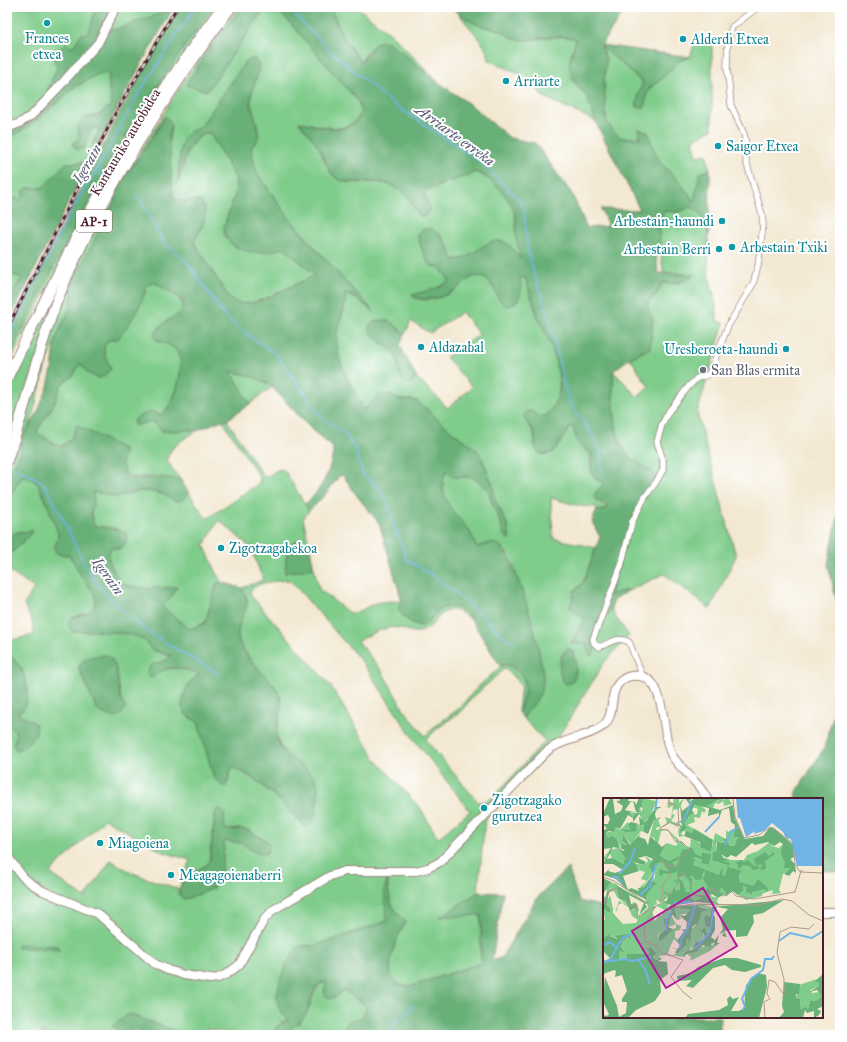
<svg xmlns="http://www.w3.org/2000/svg" width="847" height="1042" viewBox="0 0 847 1042" font-family="'IM FELL Great Primer',serif">
<style>
.green{fill:#7fcc8b;stroke:#64765b;fill-rule:evenodd}
.forest{fill:#67b077;stroke:#586851}
.lines{fill:none;stroke-linecap:round;stroke-linejoin:round}
.stream{stroke:#70b3e5;stroke-width:1.5}
.street-casing{stroke:#9e847e;stroke-width:7}
.secondary-casing{stroke:#9e847e;stroke-width:10}
.highway-casing{stroke:#9e847e;stroke-width:12}
.street{stroke:#fff;stroke-width:5.5}
.secondary{stroke:#fff;stroke-width:8}
.highway{stroke:#fff;stroke-width:10}
.rail-casing{stroke:#4a1f2b;stroke-width:3}
.rail{stroke:#fff;stroke-width:1.5;stroke-dasharray:4.5;stroke-linecap:butt}
.culture-dot{fill:#0f9aa8;stroke:#fff;stroke-width:1.5}
.worship-dot{fill:#6b7280;stroke:#fff;stroke-width:1.5}
.labels{text-anchor:middle;stroke-width:4;stroke-linejoin:round;paint-order:stroke}
.shield{fill:#fff;stroke:#80626b;stroke-width:1}
.shield-label{font-size:13px;font-weight:bold;fill:#4a1f2b}
.culture-label{font-size:14px;fill:#0d838f;stroke:#fff;text-anchor:start}
.street-label{font-size:14px;fill:#4a1f2b;stroke:#fff}
.worship-label{font-size:14px;fill:#5b616d;stroke:#fff;text-anchor:start}
.water-label{font-size:15px;font-style:italic;fill:#595a75;stroke:#fff}
.inset-river{fill:none;stroke:#70b3e5;stroke-width:2}
.inset-road{fill:none;stroke:#af988f;stroke-width:1}
.view{fill:#b5179e;fill-opacity:0.15;stroke:#b5179e;stroke-width:2}
.inset-edge{fill:none;stroke:#4a1f2b;stroke-width:2}
</style>
<rect width="100%" height="100%" fill="#fff"/>
<filter id="ink" filterUnits="userSpaceOnUse"><feTurbulence type="fractalNoise" baseFrequency=".025" numOctaves="2"/><feDisplacementMap in="SourceGraphic" scale="8" xChannelSelector="R" yChannelSelector="G"/><feConvolveMatrix kernelMatrix="1 2 1 2 8 2 1 2 1" color-interpolation-filters="sRGB"/></filter>
<filter id="wash" filterUnits="userSpaceOnUse"><feTurbulence type="fractalNoise" baseFrequency=".012" numOctaves="4" result="noise"/><feDisplacementMap in="SourceGraphic" scale="16" xChannelSelector="R" yChannelSelector="G"/><feGaussianBlur stdDeviation="0.9" result="paint"/><feColorMatrix in="noise" values="0 0 0 0 0 0 0 0 0 0 0 0 0 0 0 0 0 1.4 0 .05"/><feComposite in="paint" operator="in"/></filter>
<g filter="url(#wash)">
<rect width="100%" height="100%" fill="#f3e8d1"/>
<g class="green">
<polygon points="7,7 174,7 173,9 117,29 104,30 23,125 7,132"/>
<polygon points="212,7 216,7 107,173 105,171 136,120 170,68"/>
<path d="M238 7H242L217 39 186 85 207 91 261 14C268 8 277 10 284 16L357 100C360 106 362 111 358 117 346 137 317 124 299 122 305 130 313 138 318 146 323 155 328 173 336 178 355 189 380 175 399 189 409 196 413 207 420 216H424L427 214 429 208 424 191 476 172C493 179 510 196 515 214 516 218 516 222 516 226 518 238 520 249 522 260L486 245C477 250 463 263 452 258L449 247 440 234 419 232C417 238 425 260 430 264 433 266 436 267 439 267L450 281 437 288 412 296C427 305 446 296 459 287 463 283 467 279 472 277 481 273 488 280 492 287L525 276C529 289 533 303 537 315 540 324 546 332 550 340 559 362 568 402 543 417L536 416 532 411 527 424C540 436 530 443 539 453L546 455 558 445 572 424 583 449C597 454 588 459 591 469 592 473 596 477 598 481L604 483 595 494 598 502 607 506 604 510 596 511 597 507 580 506 551 498 553 538 596 548 585 578 582 584 578 587 570 608 586 618 571 642 574 644 586 643 587 649 595 651 593 639 602 614 608 613 611 606 613 613 629 636 604 663 547 755 485 819 478 892 441 917 481 914V963L415 985C372 993 394 940 406 922 389 905 389 902 388 879L384 890 388 921 314 946H305L297 949 290 959 277 995 279 1008 288 1020 281 1023 279 1035C291 1028 303 1023 308 1010 312 1001 313 992 320 984L327 982 325 989 341 993 344 990 365 1004 366 1010 360 1019C347 1022 347 1021 341 1035H231L230 1033 207 1029 202 1035H180L170 1029 131 1015 112 1026 124 1035H43L44 1031 35 1035H7V726C13 727 16 731 16 738L13 743 18 750 30 740 32 721 17 714 24 708 27 699 28 690 22 669 7 651V641L34 635 32 621 24 605 34 588 7 570V556L16 549 33 531C24 531 14 532 7 538V501L22 476H24C29 478 34 480 38 484 41 488 57 527 58 533 59 539 56 543 54 548L61 555 66 554C73 557 76 568 80 574 84 581 91 587 95 594 103 608 84 615 73 617V632C88 630 132 631 145 640 147 642 148 646 151 648 155 652 165 654 171 656L164 662 152 665 154 677C167 663 184 669 200 674 187 682 184 693 182 707L189 717 198 722 214 778 217 781 228 783 232 767C261 780 282 802 304 826H310C319 812 315 794 315 778L285 753 279 743 276 733 280 717 278 692 248 656 242 647 238 638V626L247 604 246 597 242 588 263 580 251 548 219 520 204 545 221 582 217 583 205 623 189 629 162 607 165 604 177 587C163 588 136 591 124 584 118 580 115 574 113 569 109 561 107 556 111 548L119 549 127 534C120 527 104 528 94 526 93 522 91 517 91 512 91 505 94 500 93 491L117 497 140 491 154 492 166 495H187L189 493 206 518H208L258 484 260 480 258 475 222 420H227L264 477H266C272 474 279 466 285 471L309 511 303 518 309 544 306 542 285 573 314 568 319 589 349 613C358 614 367 606 376 603 384 601 393 601 402 601L403 616 423 626C430 622 433 614 440 610 451 603 465 607 470 619 440 595 440 627 420 632 413 634 406 629 399 628 385 625 370 635 358 641L381 670 403 708 425 736 438 724 457 710 477 688 502 665C507 664 510 666 514 669 532 681 524 696 518 712L521 685 505 668 473 697 460 712 438 728 426 740 478 802 487 801 497 793 545 741 523 718 542 690 515 569 509 556 501 546 490 543 476 547C474 542 473 537 470 533 467 528 462 525 459 521 447 505 438 490 446 471L455 477H472L488 489 491 500 498 516 505 536 510 538 507 524 495 500 492 483 482 459 477 450 450 430 417 401 409 400H400L389 394 379 395 364 410C351 385 333 359 337 330 340 317 347 308 345 294L361 301 347 283 289 218 261 179 255 168 251 147C267 136 249 111 251 96 252 86 257 77 259 68L245 62 200 128 181 146 178 181C188 161 182 147 205 133H210L236 179V192L226 220 225 235 249 252 261 253 284 248 316 275 265 299C251 303 240 307 229 298L194 242C199 231 216 204 194 200 191 200 189 201 185 201 181 202 177 199 173 197L169 140 171 128 165 116 138 159 122 180 185 79ZM462 312 479 335 446 357 472 387 448 408 416 377 415 379 398 360 393 351 375 337V321C391 318 394 325 405 334L411 321 430 333ZM290 580 362 662 413 738 470 811 438 838 421 809 377 761 330 685 253 598 250 593C254 581 279 581 290 580ZM111 659 117 674 121 702 124 705 113 717C107 714 102 714 97 710L79 669V665ZM223 811 225 831 240 829 248 830 260 837 259 854 241 843 224 841C224 852 221 881 213 888L189 898 183 899 179 895V889L192 873 206 866 209 862 215 814ZM105 819 163 852 190 860 179 889C155 881 131 875 111 860L85 898 50 873Z"/>
<polygon points="330,7 357,7 393,36 438,82 393,45 368,50 361,62 343,37"/>
<path d="M458 13C465 18 473 23 482 26 488 28 494 28 500 30 509 34 508 39 522 40 541 40 557 33 576 39L570 57 574 82 588 99 595 121 542 96 531 79 489 60C488 45 467 25 458 13Z"/>
<polygon points="697,36 712,40 712,129 693,140 697,156 707,154 710,170 700,173 694,202 681,184 660,162 655,153 647,132 638,129 640,138 621,138 614,132 606,120 604,83 606,60 601,45 643,83 638,94 637,106 645,107 646,96 651,87 664,77 679,61 690,57"/>
<path d="M104 73 109 74V91L112 104 98 115 91 116 78 130 80 136 73 144 74 147 77 149 86 145C87 138 88 133 93 128H98L99 131 93 142 95 148H96L88 163H66L45 186 41 188H27L24 192 21 200 7 197V137L14 135 43 116 72 89 97 74Z"/>
<polygon points="98,188 7,368 7,360 51,272 95,191"/>
<path d="M112 198 116 199 73 283 71 289 72 295 71 305 47 362 29 428 23 435 18 459 7 480V472L12 460C29 402 45 344 67 288 79 257 95 227 112 198Z"/>
<path d="M689 207C716 210 706 259 709 275 712 291 718 304 717 321L724 323 697 413 736 556 710 609 664 574 626 592V591L610 596 633 459C628 454 623 449 620 442 613 425 613 390 613 371L638 397 649 387 630 358 650 348 648 311 647 306 649 300C656 297 660 290 662 283 677 285 681 282 693 275L663 272C662 257 654 222 665 211L678 212Z"/>
<polygon points="72,255 7,449 7,386"/>
<polygon points="7,273 22,278 7,301"/>
<path d="M153 283H156C165 290 196 302 177 316 174 318 170 319 166 321L159 342C196 346 178 396 163 414L160 415 155 412 134 420 133 423 136 425C149 422 153 419 161 430L164 431 198 430C187 438 168 446 167 461L180 479C172 479 165 478 157 477 135 477 115 484 124 451L122 448 76 430C72 437 68 445 59 446L36 432 52 408 61 385 73 376 80 363 88 373 97 378 103 377 111 369 105 356 104 346 109 340 118 339 145 294C146 288 147 285 153 283Z"/>
<polygon points="230,371 255,377 273,386 250,404"/>
</g>
<g class="forest">
<path d="M96 7H116L105 31 117 29 173 9 139 68 96 148H94L92 146 99 131 98 128 96 127C86 132 89 140 84 148L76 149 73 144 80 136 77 128C83 112 89 120 99 115 103 112 108 107 112 104L109 91V74L104 73 98 74 72 89 29 126 19 132 7 137V132L23 125 40 107 57 68 54 59 55 54 66 43 70 47 74 46 81 34 88 33 91 26Z"/>
<polygon points="179,7 212,7 150,97 105,170 107,173 98,188 95,191 51,272 7,360 7,334 123,106"/>
<path d="M242 7H330L343 37 361 62 373 46 378 42 383 41 388 42 438 82 472 106 510 138 535 143 572 194 587 228 608 226 601 209 640 210 595 121 588 99 572 77 569 64 576 39C557 33 541 40 522 40 508 39 509 34 500 30 494 28 487 28 482 26 470 22 460 14 450 7H627L601 45 690 57 679 61 664 77 651 87 646 96 645 107H637L638 94 643 82 601 46 606 60 604 83 606 120 614 132 621 138H640L638 129 648 132 655 153 660 162 681 184 694 202 700 173 710 170 709 236C705 224 703 212 691 207L678 212 665 211C655 221 660 241 662 254L656 255 658 273 694 275C684 283 675 284 662 283L657 294 649 300 647 306 653 320 650 348 630 358 613 371C613 392 612 435 625 452 634 462 647 467 657 476L632 522 610 595 625 590 626 592 615 599 608 613 602 614 593 641 595 651 593 655H590L587 649 586 643H572L585 618 571 609 570 606 573 598 574 591 582 584 585 578 600 537 592 522 596 511 604 510 607 507 606 504 596 500 594 496 596 492 604 483C585 477 594 467 591 453L578 443 572 425 555 450 551 453 542 454C531 449 538 440 533 431 530 424 520 420 526 411H532L539 417 546 415 552 408 559 394 560 388 559 376 552 347 538 317 525 277 520 278C521 287 523 294 516 302 501 316 496 289 489 281 486 278 482 277 478 276 469 277 465 282 459 287 449 294 439 299 427 299 421 299 417 299 412 295L437 288 450 281 439 267H433L428 263 418 238V234C432 216 450 246 452 258 469 266 487 232 506 243 513 247 516 254 521 259 519 251 516 242 516 234 516 228 517 221 515 215 511 198 492 178 476 172L424 191 429 208 427 214 424 216H420C415 209 411 200 404 194 392 181 375 182 359 182 352 182 344 183 338 179 327 172 324 156 318 146 312 137 305 129 299 122 316 125 346 137 358 118 362 111 360 106 357 100L284 16C277 10 268 8 261 14L207 91 186 85 217 39Z"/>
<path d="M252 58 255 59 259 65C258 79 249 91 251 106 254 119 266 137 251 147L253 160 257 173 289 218 303 235 374 312 356 298 345 294C347 310 340 316 337 330 333 359 351 386 364 410L379 395 389 394 400 400H412L417 401 450 430 477 450 482 459 492 483 495 500 507 524 510 539H508L505 536 498 516 491 500 488 489 472 477H454L446 471C435 498 456 513 470 532 473 537 474 542 476 547L490 543 498 544C516 556 546 662 543 684 542 696 530 708 523 718L518 712C526 693 532 670 504 664L501 667 468 615C462 607 449 604 439 610 432 615 430 624 420 626 412 624 400 616 398 607L402 601 379 523 357 496 343 475 339 476C330 489 321 500 309 511L305 504C320 492 333 468 333 448L312 430 269 384 250 376 231 371 250 404 227 420H222L198 430 162 431C159 429 159 426 156 424 149 419 141 426 134 425V420C142 414 151 409 160 415 174 410 186 366 178 353 173 345 165 343 157 341L154 336C162 318 177 321 183 307L182 300 156 283 149 284C144 291 143 300 139 307 133 319 125 329 118 339L109 340 104 346 105 356 111 369 103 377 97 378 88 373 80 363 73 376 61 385 55 402 36 432 56 445 63 446 72 438 77 425 123 449 124 454 122 464 125 473 129 477 136 479 157 477 180 479 189 493 182 500 176 502 162 493 148 491H140L117 497 93 492 94 501 91 513 94 526C102 527 120 528 125 533 130 537 126 546 120 548 117 549 114 548 111 548 107 555 108 559 111 566 114 571 117 578 121 582 132 591 163 588 177 587L169 600 162 607 189 629 205 623 217 583 221 582 242 588C243 591 246 595 247 599 249 611 236 622 238 637 243 662 272 674 280 697 286 714 271 728 279 745 287 761 315 769 318 786 319 793 317 801 316 808 315 814 314 822 308 827L304 826C282 803 262 779 232 767L226 786H222L214 778 198 722 186 715 182 707C184 690 186 685 199 674 184 668 166 663 154 677H150L147 673 150 666C157 662 166 663 171 656 165 653 155 652 150 648 148 646 147 642 144 640 132 631 88 630 73 632 69 628 67 624 71 618L87 613 94 607 96 600 95 594 83 578 69 555 58 554C50 549 59 542 58 534 57 529 41 488 38 484 34 480 29 478 25 476H22L7 501V480L18 459 23 435 29 428 38 411 48 387 52 369 56 339 71 305 72 295 71 289 75 277 116 199 112 198 122 180 138 159 166 116 169 120 171 125 169 140 173 197 183 202 193 200H198C213 211 200 230 194 242L229 298C240 307 251 303 265 299L315 275 284 248C266 253 250 256 233 245 226 240 224 235 224 227L236 192V179L210 133 207 132C186 140 183 165 177 184 179 170 178 142 188 133 191 130 196 129 200 128L245 62Z"/>
<polygon points="66,163 88,163 7,325 7,301 22,278 7,273 7,197 21,200 24,192 27,188 41,188 45,186"/>
<path d="M385 320 391 322 405 334 400 345 416 377C414 381 410 385 404 383 396 376 400 366 396 357 391 346 378 343 371 333 364 323 377 320 385 320Z"/>
<polygon points="840,504 840,616 828,564"/>
<polygon points="33,531 16,549 7,556 7,538 17,532"/>
<path d="M296 541H303L309 544 314 568 285 573C286 562 285 546 296 541Z"/>
<path d="M567 649 571 650 573 652C576 661 580 683 566 684 557 678 558 655 567 649Z"/>
<path d="M7 651 22 669 28 690 27 699 24 708 17 714C22 716 27 718 32 721 45 730 27 745 18 750L15 749 13 745C16 737 19 728 7 726Z"/>
<path d="M107 655C119 662 117 683 120 695 121 700 123 703 125 707L122 714 115 718C110 716 100 713 97 710L79 669C79 656 97 656 107 655Z"/>
<polygon points="840,693 840,870 837,872 822,870 822,799 795,799 797,791 824,748"/>
<path d="M217 809H221L224 813 225 830 240 829 248 830 257 836 266 840 269 844 268 851 265 854 256 853 241 843 224 841C224 853 222 881 213 888L189 898 183 899C173 891 185 878 192 873 197 870 202 868 206 865 208 863 208 862 210 860L215 814Z"/>
<path d="M568 868 579 901 604 907V1017H720V1035H341C343 1030 346 1023 350 1021 358 1016 365 1023 366 1007L362 1002 344 990C339 995 335 999 328 998L324 993 326 982C310 983 312 1008 303 1018 297 1026 288 1030 279 1035L275 1034 274 1032 277 1026 288 1020C283 1014 278 1008 277 1000 275 988 289 954 300 946H314L387 921 384 890 388 877C388 901 389 905 406 922 394 940 373 993 415 985L481 963V915L440 917 478 892 503 893 492 960 501 958 537 898Z"/>
<polygon points="18,944 57,946 59,948 59,950 17,948 16,946"/>
<polygon points="129,1014 170,1029 180,1035 144,1035 134,1030 124,1035 112,1026"/>
</g>
<g class="lines">
<g class="stream">
<path d="M287 7 329 50 393 104 478 160 519 199C529 217 524 236 529 255 534 277 543 298 549 319 556 344 560 371 567 396 574 415 592 428 598 447 602 456 602 466 602 475"/>
<polyline points="99,167 99,171 101,176"/>
<polyline points="136,196 140,200 163,241 187,262 224,315 239,329 276,354 323,419 344,433 348,438 355,449 363,475 377,487 385,498 406,559 435,577 482,615 497,631 514,644"/>
<polyline points="7,339 74,206 105,156 133,103 176,35 196,7"/>
<path d="M10 466 36 478 43 483C61 510 72 542 88 570 117 619 170 646 218 673"/>
<polyline points="40,1035 42,1033"/>
<polyline points="384,1035 392,1025 414,1006"/>
</g>
</g>
</g>
<g filter="url(#ink)">
<g class="lines">
<g class="street-casing">
<path id="street" d="M643 677 629 642C618 635 609 644 599 647L594 643 593 639 621 566 632 522 645 497 656 482 663 470V460L657 442 662 424 669 411 689 386 697 378 707 375 710 372 728 326 753 284 758 266 763 225 762 214 746 161V145L744 134 731 105 727 66 728 40 732 27 758 7"/>
</g>
<g class="secondary-casing">
<g id="secondary">
<polyline points="7,128 20,123 32,115 56,90 98,43 116,7"/>
<path d="M7 856 23 877 29 882 43 891 98 914 155 964 168 970 184 975 210 979 218 978 227 974 239 965 264 920 273 910 330 876 345 871H416L428 868 440 862 547 751C563 738 588 738 603 726 617 715 607 691 622 680 627 676 633 675 640 676 667 680 661 734 671 754 680 770 698 780 707 799"/>
<polyline points="822,912 840,912"/>
</g>
</g>
<g class="highway-casing">
<g id="highway">
<path d="M7 378C35 322 61 265 91 210 130 140 174 72 222 7"/>
<path d="M7 460C26 407 37 351 58 298 99 196 165 95 231 7"/>
</g>
</g>
<use href="#street" class="street"/>
<use href="#secondary" class="secondary"/>
<use href="#highway" class="highway"/>
<g class="rail-casing">
<polyline id="rail" points="7,329 115,114 177,7"/>
</g>
<use href="#rail" class="rail"/>
</g>
</g>
<g class="culture-dot">
<circle cx="47" cy="23" r="4"/>
<circle cx="683" cy="39" r="4"/>
<circle cx="506" cy="81" r="4"/>
<circle cx="718" cy="146" r="4"/>
<circle cx="722" cy="221" r="4"/>
<circle cx="732" cy="247" r="4"/>
<circle cx="719" cy="249" r="4"/>
<circle cx="421" cy="347" r="4"/>
<circle cx="786" cy="349" r="4"/>
<circle cx="221" cy="548" r="4"/>
<circle cx="484" cy="808" r="4"/>
<circle cx="100" cy="843" r="4"/>
<circle cx="171" cy="875" r="4"/>
</g>
<circle class="worship-dot" cx="703" cy="370" r="4"/>
<g class="labels">
<rect class="shield" x="76" y="210" width="36" height="22" rx="3"/>
<g class="shield-label">
<text x="94" y="226">AP-1</text>
</g>
<g class="culture-label">
<text x="47" y="43" text-anchor="middle">Frances<tspan x="47" dy="16">etxea</tspan></text>
<text x="691" y="44">Alderdi Etxea</text>
<text x="514" y="86">Arriarte</text>
<text x="726" y="151">Saigor Etxea</text>
<text x="714" y="226" text-anchor="end">Arbestain-haundi</text>
<text x="740" y="252">Arbestain Txiki</text>
<text x="711" y="254" text-anchor="end">Arbestain Berri</text>
<text x="429" y="352">Aldazabal</text>
<text x="778" y="354" text-anchor="end">Uresberoeta-haundi</text>
<text x="229" y="553">Zigotzagabekoa</text>
<text x="492" y="805">Zigotzagako<tspan x="492" dy="16">gurutzea</tspan></text>
<text x="108" y="848">Miagoiena</text>
<text x="179" y="880">Meagagoienaberri</text>
</g>
<g class="street-label">
<text transform="translate(125 142) rotate(-59)" y="5">Kantauriko autobidea</text>
</g>
<g class="worship-label">
<text x="711" y="375">San Blas ermita</text>
</g>
<g class="water-label">
<text transform="translate(455 135) rotate(36)" y="5">Arriarte erreka</text>
<text transform="translate(87 164) rotate(-60)" y="5">Igerain</text>
<text transform="translate(108 576) rotate(54)" y="5">Igerain</text>
</g>
</g>
<g transform="translate(603 798)">
<rect width="220" height="220" fill="#f3e8d1"/>
<path d="M40 0 53 3 47 20 44 21 42 25 38 23 37 15 30 19 26 15H30L29 13 32 15 36 14 37 9 38 14 40 10 38 9 37 3ZM71 0H76V5L81 0 76 11 70 12 69 16 72 17 68 23 73 25 74 24 79 22V25L75 24V29L67 25 60 29H54L53 32 64 31 76 42V45L78 43 82 48 87 49 88 41 93 42 98 46V50L108 54 112 35 123 41V32L125 34 130 31 132 27 131 25 128 24H131L132 27 130 31 133 33 131 40 135 39 133 46 127 48 123 41H118L122 42 119 45 113 43 114 52 108 56 116 60 119 59 118 56 121 60 129 62H141L144 57 155 53 167 44 169 48 176 50 180 46 183 50H188V71L180 76 176 92 178 95 170 96 166 95H170L169 92 159 96V98L143 102 129 93 124 98 120 96V99L116 93 112 91 116 95 111 94 107 89V98L115 100 114 104 94 97 99 101 92 103 87 100 86 94H83L80 83 77 81V91L73 94 72 88 61 103H65L69 98 71 102 64 105 67 106 64 108 68 113 63 121H60L62 131 55 137 57 145 66 132 73 130V126L65 129 68 117 73 126 78 128 80 123 77 132 72 133V139L75 142 74 144 76 145 77 146V147L71 141 67 149 75 151V153L74 154H72L75 152 67 149 65 156 71 157 82 148 85 140 87 143 89 135 87 132 94 126 99 114 106 110 97 109 99 110 97 113 92 116 94 123 89 118 98 107 92 106H105L125 108 101 107 110 110 107 119 103 116 101 120 102 128 107 130V132L103 136 101 128 99 132 97 131 100 134V137H102L96 144 92 143 91 146H94L90 152 88 148 87 153 79 155 83 156 82 159 64 157 56 158 57 160 54 162 49 157 54 154 46 149 41 151 46 152V156H24L23 161 16 162V153H22L18 149 20 143 25 139 29 142 27 137 31 135 20 139 12 138 18 141 6 138 7 134 0 141V123L2 122 0 110 6 115 8 112 0 98 3 99 4 103 7 97 10 111 13 112 16 103 24 107 14 99 11 93 7 94 9 89 4 93 2 91 5 89 0 87 6 88 7 84 14 86 16 99 23 103 27 110 19 105 15 107 14 113 10 111V115L20 126 33 125 35 122 29 118 27 113 32 111 29 110 30 108 34 109V114L35 111 32 105 29 106 31 104 34 106 36 112 34 117 36 118 45 110 44 105 49 104 43 103 44 95 51 86H55L49 83 52 79V71L41 88 39 90 37 89 44 83 38 81 42 74 36 72 33 66 29 65 41 67 45 63 42 58 49 63 56 59 64 45 73 48 75 45H72L74 43 68 36 64 32 58 33 55 46 60 51 57 50 55 55 51 53 54 46 51 40 47 38 51 22 54 21 58 29 64 25 62 19 68 21 70 7 66 10 63 8H66L65 1 70 6ZM53 102 59 104 54 108 65 114 61 113 58 118 53 114 56 117 52 123 49 113 54 108H50L54 106ZM120 0V3L122 0 126 1 129 6 121 8 120 3 116 6 112 5 110 10 102 9 104 5 113 4ZM96 6 103 12 101 15 99 13 97 20 91 19 92 24 84 27 105 38 94 33 89 35 80 33 78 36 81 38 76 39 75 32 84 29H80L81 26 87 17 91 16 89 12 92 17 94 16 95 11 90 9ZM25 24 29 32H33V27L37 26 35 29 41 26V34L38 33 32 41 31 49 28 48 30 44 28 47 20 36 19 43 24 48 19 47 18 51 14 41 9 38 8 41 5 40 3 36 5 34H11L13 29 17 32ZM3 49 8 52 15 50 22 60 20 66 10 62 7 56 3 58 4 63 0 60 7 52ZM72 110 86 112 87 115 76 117 78 121 74 122ZM112 144 114 147 107 153 87 163 88 159 84 156 94 154 99 147 100 150 101 148H109ZM214 181 211 184H216V188L207 192 209 195 217 194 220 198 213 203H207L205 211 198 212 197 201 193 200 196 187Z" fill="#7fcc8b" fill-rule="evenodd"/>
<path d="M7 0 10 1 12 16 18 13 20 8 14 4V2L16 4 17 0H26L25 3H30L32 4 33 7 36 0H40L38 8 40 10 37 9 36 14H33L30 3 27 4V12V5L22 12 30 14 26 15 30 19 33 15H37L38 17V18L36 16 30 24V20L25 17 17 31 28 32 25 26 28 24 36 26 33 27 34 33 23 34 13 29 11 34 5 33 3 36 5 40 9 38 14 41 17 51 20 53 22 52 18 51 19 46 24 47 19 43 20 36 27 47 38 35 36 39 42 41 45 47 47 38 59 49 64 45 57 57 59 60 67 63 76 58 75 62 69 64 73 70 79 52 89 50 92 56 99 59V55L108 56 114 52V45L110 42 108 54 98 50 97 44 81 38 83 33 89 35 91 31 112 43 119 45 122 43 119 41H123L127 48 132 47 135 39 131 40 132 27 128 24 126 10 119 12 116 21 110 26 116 21V15L105 18 106 10 92 7 89 12 91 16 87 17 81 26 84 30 78 34 75 29 78 31 75 24 79 29 77 6 79 13 87 7 82 0 88 1 86 3 88 4 91 0H120L103 8 117 12 130 7 132 21 142 41 160 38 167 29 172 31 190 47 191 59 187 61 192 66 193 75 190 73 186 78 181 76 188 70H181L182 65 178 55 180 46 177 44 171 48 165 44 152 47 149 45 133 59 128 57 124 60 118 56 120 60 116 59 126 62 120 63 127 65 125 69 139 73 136 76V84L151 88 155 81 165 90 164 94 161 91 149 94 148 97 146 94 143 95 144 88 141 89 140 86V92L135 97 130 93 124 97 119 89 116 93 123 98 120 97 115 100 109 96 102 99 117 106 92 104 68 108 67 106H64L61 103H64L65 96H60L62 94 67 96 72 88 73 93 77 91V82L75 85 70 82 75 83 74 74 79 72 66 76 60 75 59 78H57L56 71 66 74 60 64 54 65 49 83 55 86 51 87 44 96 43 103 49 104 42 106 44 109 36 117 41 105 26 97 28 106 33 105 35 111 34 114 32 110 27 113 23 103 16 100 13 87 44 105 42 101 24 92 13 81 0 77 7 70 5 73 12 75 20 72 10 66H0L8 50 0 51V32L4 31 0 26H5L7 21 5 17 0 19V16ZM10 49 15 50 22 60 20 66 9 60 4 61ZM108 56 110 57 109 62 125 67 122 78 119 77 120 68 116 77 90 67 92 61 89 60 93 59 100 62 97 65 105 66V70ZM43 58 50 61 45 70 48 69V73L51 74 41 89 35 90 36 93 28 90 25 92 20 78 36 73 33 66 30 64 41 67 43 64 35 60ZM103 72 100 81 105 89 102 93 105 97H93L89 95 91 97 99 100 92 103 87 99 89 80 86 79 89 77 93 82 99 81V76ZM81 77 87 84V94H83L80 83 75 80ZM53 9H59L54 11 52 16 53 21 58 19 55 22 57 27 54 21 51 22 45 36 41 34V26L35 29 37 27 36 19 42 25ZM162 54 166 58 170 54 172 56 162 63 163 71 157 72 159 66 153 67 151 61ZM138 62 141 64 145 62 151 68H156V71L150 72 147 68 140 67 135 71V66L132 65ZM0 80 8 84 0 96 2 102 4 93 9 90 5 97 4 106 8 112 6 115 0 110ZM181 102 160 115 150 117 151 124 144 138 133 139V132L121 133 124 139 119 138 121 134 116 136 114 145H117L112 148V144L108 146 109 149 99 147 94 154 79 157 82 154 91 151 92 143 96 144 102 138 96 130 99 132 101 128 104 135 107 133V130L102 128 101 120 103 116 107 119 109 109ZM114 109 125 111 117 120 120 131 112 142 108 139 112 132V119L110 117ZM98 107 95 109 106 111 99 114 94 128 93 126 89 129 88 141 84 147 86 142 84 141 83 147 75 155H72L77 147 74 143 81 133 78 132 83 131 84 124 76 117 82 118 87 112 72 110 74 122 70 117 68 118 65 129 70 131 56 145V137L62 131 60 121H63L68 113 65 108ZM7 134 6 138 15 141 12 138 31 135 27 137 29 142 25 139 20 143 18 149 22 154 16 153V162L23 161 24 156H46V152L41 151 47 149 53 154 56 152 50 159 54 162 57 160 55 158 59 161 55 163 64 164 65 176 57 182 58 194 52 203 33 212 25 220H0V217L4 218 6 216 0 204 2 179 14 208 16 219 23 215 24 204H19V201L24 193 19 177 12 179 13 173 11 172 0 176V160L2 163 7 160 0 153V141ZM121 160H134L158 167V169L142 174 129 172 122 167 110 170 90 190 83 188 89 182 75 183 74 178 89 175 95 169ZM155 175 163 177 164 189 156 220H82L85 216 116 212 125 207 124 201 127 198 130 201 136 199 128 213H136L141 210 143 187ZM220 176V208L214 211 218 213 216 217 211 220V213L204 215 202 212 200 220H176L181 214 179 208 181 184 197 186 196 196H193V200L197 201 198 212 202 209 205 211 207 203H213L219 198 214 192 206 194 216 188V184H211Z" fill="#67b077" fill-rule="evenodd"/>
<path d="M133 0H220V68H194L188 41 183 40 180 34 169 25 161 33 151 36 152 33 143 39 137 20H135Z" fill="#70b3e5"/>
<path class="inset-river" d="M52 13 54 0M80 25 89 2M102 34 116 19M122 47 128 34 135 29M16 76 27 64 32 50M9 79H14L19 85M37 97 47 88 53 66M71 105 88 104M63 133V123L69 113M19 140 31 135M176 143 187 135 209 140 220 133M1 147 7 144 14 150M77 151 78 141 84 132 92 108M92 151 107 134 111 108M35 162 43 173 47 187M6 163 19 141M0 164 22 161 29 163 48 159M140 212 142 208 139 201 148 181 160 172 162 161H169L171 158"/>
<path class="inset-road" d="M66 0 65 7 69 5 75 10 76 28M130 1 132 19 141 40 156 37 167 29M169 29 189 45M190 46 192 65 196 73H200M58 62 67 68 74 67 86 51 79 44 72 43 65 32 56 31 67 24 76 28M198 74 220 75M0 79 11 83 44 105M0 104 3 105 6 93 13 90 27 108 33 106 35 119 56 106M56 104 60 97 59 88 68 76 60 65M57 105 77 84 75 77 80 75 89 84 88 91 93 97 108 98 106 89 123 98 128 93 133 98 151 101 192 94 198 73M52 109 41 128 42 144 54 148 59 155 80 162M66 110 90 106 155 107 179 101 189 103 206 117 220 123M80 162 68 179 80 194 89 201M162 220 161 204 167 201 164 196 166 182 172 184 181 197V181L174 155 177 134 188 129 206 131 211 126"/>
<path class="view" d="M100 90 134 148 63 190 29 133Z"/>
<rect width="220" height="220" class="inset-edge"/>
</g>
<rect width="847" height="1042" fill="none" stroke="#fff" stroke-width="24"/>
</svg>
